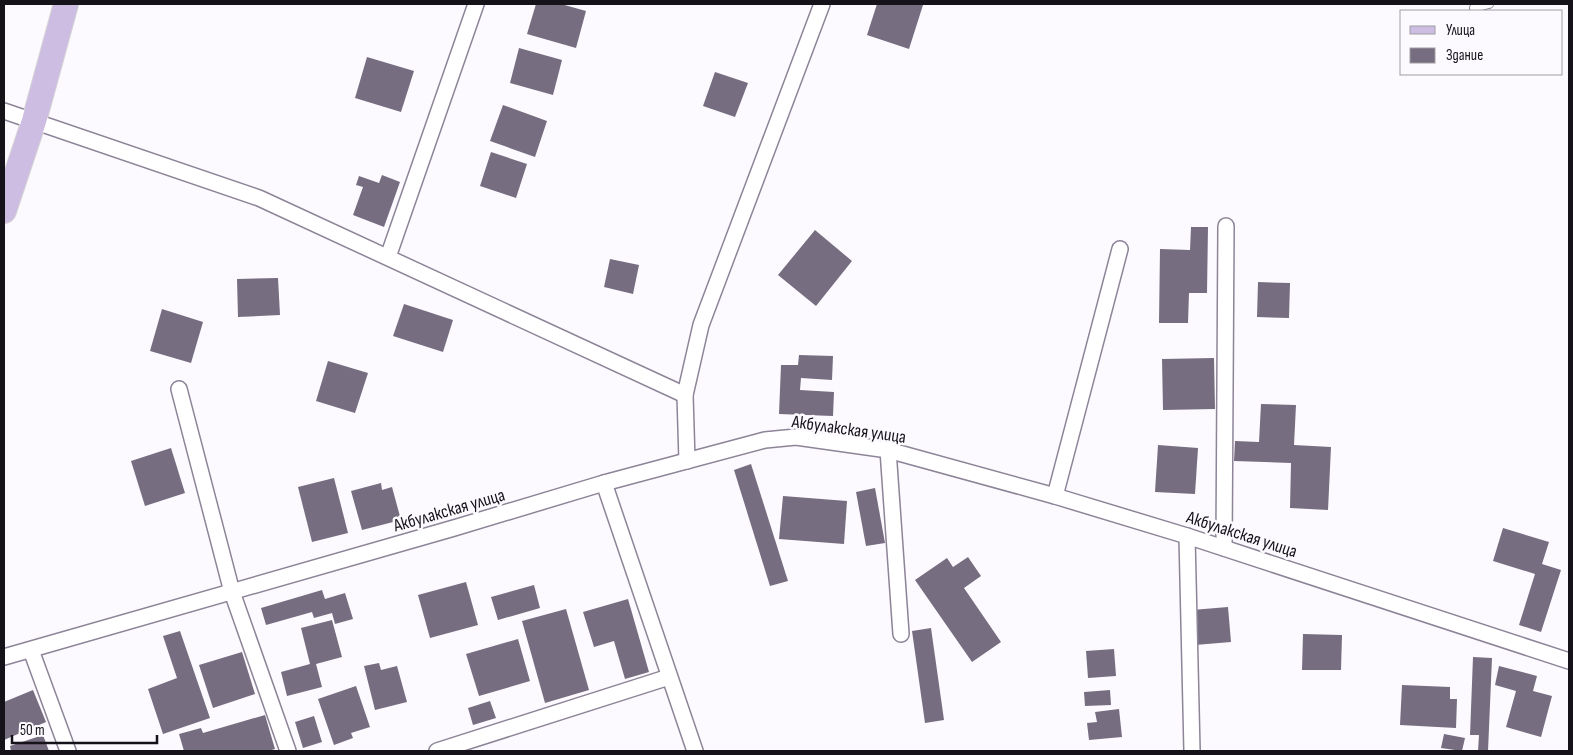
<svg xmlns="http://www.w3.org/2000/svg" width="1573" height="755" viewBox="0 0 1573 755" font-family="'Sofia Sans Condensed',sans-serif">
<style>
.building{fill:#766d81}
.lines{fill:none;stroke-linecap:round;stroke-linejoin:round}
.lane-casing{stroke:#8d8498;stroke-width:10}
.street-casing{stroke:#8d8498;stroke-width:18}
.primary-casing{stroke:#d5d4d6;stroke-width:26}
.lane{stroke:#fff;stroke-width:8}
.street{stroke:#fff;stroke-width:15}
.primary{stroke:#cebde2;stroke-width:24}
.labels{text-anchor:middle;stroke-width:5;stroke-linejoin:round;paint-order:stroke}
.street-label{font-size:18px;fill:#15121a;stroke:#fcfafe}
</style>
<rect width="100%" height="100%" fill="#fcfafe"/>
<g class="building">
<polygon points="536,4 561,4 586,11 576,48 527,34"/>
<polygon points="877,4 919,4 923,5 909,49 867,35"/>
<polygon points="519,48 562,60 553,95 510,83"/>
<polygon points="367,57 414,71 401,112 355,98"/>
<polygon points="715,72 748,83 735,117 703,106"/>
<polygon points="503,105 547,121 535,157 490,141"/>
<polygon points="491,152 527,164 516,198 480,186"/>
<polygon points="382,175 400,182 384,227 353,215 363,187 356,185 359,176 379,183"/>
<polygon points="1191,227 1208,227 1207,293 1189,293 1188,323 1159,323 1160,249 1190,250"/>
<polygon points="815,230 852,261 816,306 778,275"/>
<polygon points="610,259 639,265 633,294 604,287"/>
<polygon points="278,278 280,315 238,317 237,279"/>
<polygon points="1258,282 1290,283 1289,318 1257,317"/>
<polygon points="404,304 453,320 443,352 393,336"/>
<polygon points="162,309 203,322 191,363 150,351"/>
<polygon points="799,355 833,356 832,380 801,378 800,390 834,392 833,416 779,414 781,365 798,365"/>
<polygon points="1214,358 1215,409 1163,410 1162,359"/>
<polygon points="328,361 368,373 355,413 316,401"/>
<polygon points="1261,404 1296,405 1294,445 1331,447 1328,510 1290,508 1291,463 1234,461 1235,441 1259,442"/>
<polygon points="1158,445 1198,448 1195,494 1155,492"/>
<polygon points="171,448 185,493 145,506 131,461"/>
<polygon points="751,464 788,581 770,586 734,470"/>
<polygon points="334,478 348,533 312,542 298,487"/>
<polygon points="381,483 382,490 392,487 401,520 362,530 351,491"/>
<polygon points="875,488 885,543 866,546 856,492"/>
<polygon points="783,496 847,501 844,544 779,539"/>
<polygon points="1503,528 1549,542 1542,564 1561,570 1541,632 1519,625 1535,574 1493,561"/>
<polygon points="968,557 981,576 964,588 1001,642 972,662 915,580 947,558 953,567"/>
<polygon points="466,582 478,625 430,638 418,595"/>
<polygon points="534,585 540,608 498,620 491,597"/>
<polygon points="322,590 325,599 345,593 353,619 335,624 332,613 314,618 312,612 266,625 261,608"/>
<polygon points="628,599 649,672 625,679 614,641 594,647 583,612"/>
<polygon points="1228,607 1231,642 1195,645 1192,610"/>
<polygon points="566,609 589,690 545,703 522,621"/>
<polygon points="332,620 342,657 316,664 322,687 287,696 281,672 310,664 301,628"/>
<polygon points="931,628 944,720 925,723 912,631"/>
<polygon points="180,631 210,718 163,734 148,689 177,678 163,636"/>
<polygon points="1303,634 1342,635 1341,670 1302,670"/>
<polygon points="518,639 530,681 479,696 466,654"/>
<polygon points="1114,649 1116,676 1088,678 1086,651"/>
<polygon points="242,652 255,694 213,708 199,665"/>
<polygon points="1473,657 1492,658 1488,751 1478,751 1479,735 1470,735"/>
<polygon points="379,663 381,670 397,666 407,702 375,710 364,666"/>
<polygon points="1499,666 1537,676 1533,691 1552,696 1541,737 1506,727 1516,691 1495,685"/>
<polygon points="1402,685 1450,687 1450,699 1457,699 1456,728 1400,725"/>
<polygon points="356,686 370,727 351,733 353,738 334,745 318,699"/>
<polygon points="33,690 46,722 4,740 4,702"/>
<polygon points="1110,690 1111,705 1085,706 1084,692"/>
<polygon points="490,701 496,718 473,725 468,708"/>
<polygon points="1119,709 1122,737 1089,740 1087,723 1097,722 1095,712"/>
<polygon points="265,715 275,749 268,751 184,751 179,734 201,728 203,733"/>
<polygon points="314,716 322,742 303,748 295,722"/>
<polygon points="1444,734 1465,738 1462,751 1441,748"/>
<polygon points="43,735 49,751 11,751 10,746"/>
</g>
<g class="lines">
<g class="lane-casing">
<polyline id="lane" points="1474,8 1489,4"/>
</g>
<g class="street-casing">
<g id="street">
<polyline points="4,111 259,198 685,395"/>
<polyline points="388,257 476,4"/>
<polyline points="179,389 232,592 288,751"/>
<polyline points="888,450 901,634"/>
<polyline points="687,461 685,395 701,325 822,4"/>
<polyline points="604,483 695,751"/>
<polyline points="1055,496 1120,249"/>
<polyline points="1187,536 1192,751"/>
<polyline points="1224,548 1226,226"/>
<polyline points="31,650 68,751"/>
<polyline points="4,657 454,528 604,483 765,440 796,437 888,450 1055,496 1187,536 1569,661"/>
<polyline points="437,751 669,677"/>
</g>
</g>
<g class="primary-casing">
<polyline id="primary" points="4,211 34,121 66,4"/>
</g>
<use href="#lane" class="lane"/>
<use href="#street" class="street"/>
<use href="#primary" class="primary"/>
</g>
<g class="labels">
<g class="street-label">
<text transform="translate(849 429) rotate(8)" y="6">Акбулакская улица</text>
<text transform="translate(449 510) rotate(-16)" y="6">Акбулакская улица</text>
<text transform="translate(1242 534) rotate(18)" y="6">Акбулакская улица</text>
</g>
</g>
<rect width="1573" height="755" fill="none" stroke="#15121a" stroke-width="10"/>
<rect x="1400" y="10" width="162" height="65" fill="#fcfafe" stroke="#a09da3"/>
<rect x="1410" y="26" width="25" height="8" fill="#cebde2" stroke="#a09da3"/>
<text x="1446" y="35" font-size="15" fill="#15121a">Улица</text>
<rect x="1410" y="48" width="25" height="15" fill="#766d81" stroke="#a09da3"/>
<text x="1446" y="60" font-size="15" fill="#15121a">Здание</text>
<path d="M12 735v8h145v-8" fill="none" stroke="#15121a" stroke-width="2.5"/>
<text x="20" y="735" font-size="15" fill="#15121a" stroke="#fcfafe" stroke-width="4" paint-order="stroke">50 m</text>
</svg>
